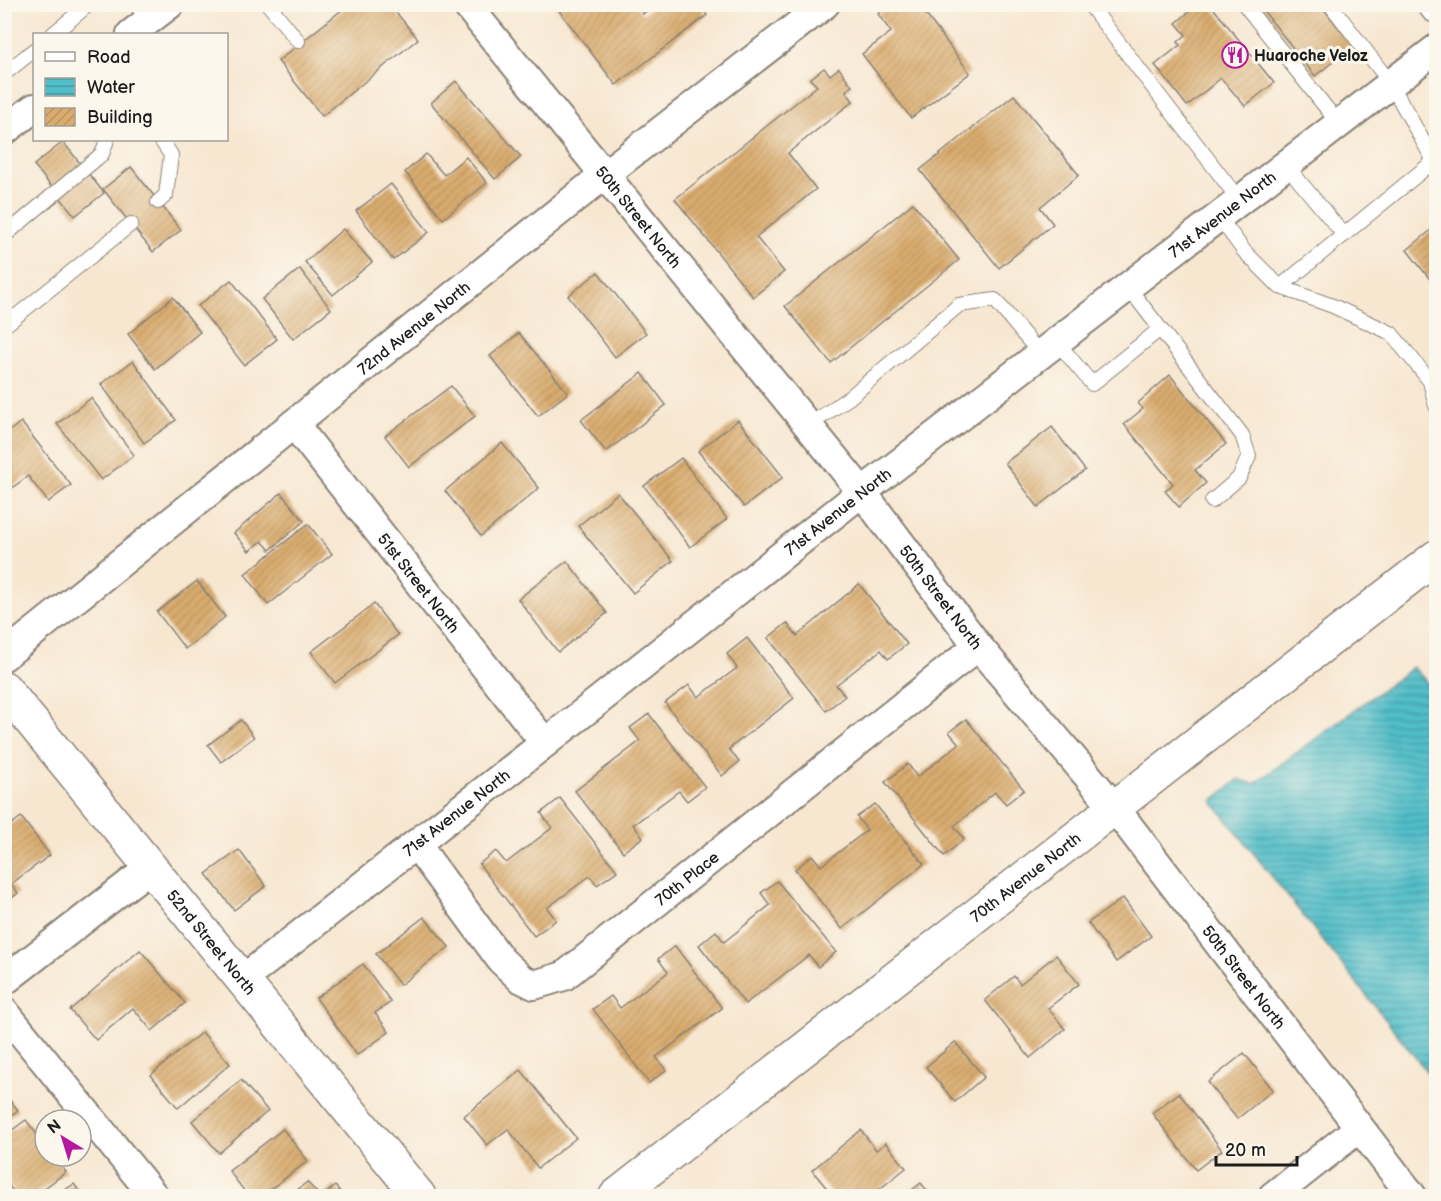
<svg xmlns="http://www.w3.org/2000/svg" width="1441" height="1201" viewBox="0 0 1441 1201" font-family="'Balsamiq Sans',sans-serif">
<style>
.water{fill:url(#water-rules);stroke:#366d72;stroke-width:1.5}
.building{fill:url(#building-hatch)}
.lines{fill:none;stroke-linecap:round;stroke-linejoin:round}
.lane-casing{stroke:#8a8276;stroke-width:16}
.street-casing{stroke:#8a8276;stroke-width:32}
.secondary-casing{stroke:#8a8276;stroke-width:36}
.lane{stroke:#fff;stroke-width:14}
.street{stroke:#fff;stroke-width:28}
.secondary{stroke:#fff;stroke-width:33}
.labels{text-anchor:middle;stroke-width:6;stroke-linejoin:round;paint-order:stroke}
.poi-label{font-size:16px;font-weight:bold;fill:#1c1c1c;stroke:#fbf7ec;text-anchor:start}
.street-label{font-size:16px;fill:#1c1c1c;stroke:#fbf7ec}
</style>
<defs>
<pattern id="water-rules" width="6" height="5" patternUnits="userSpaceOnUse" patternTransform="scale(1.5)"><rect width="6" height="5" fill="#51bec9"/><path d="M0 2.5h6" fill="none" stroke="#429aa2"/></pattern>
<pattern id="building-hatch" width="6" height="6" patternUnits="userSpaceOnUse" patternTransform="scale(1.5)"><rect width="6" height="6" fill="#d9ac6e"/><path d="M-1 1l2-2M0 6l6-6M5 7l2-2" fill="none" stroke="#ba935f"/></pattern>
</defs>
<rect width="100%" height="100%" fill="#fbf7ec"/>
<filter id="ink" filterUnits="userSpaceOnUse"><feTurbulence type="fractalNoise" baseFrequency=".0167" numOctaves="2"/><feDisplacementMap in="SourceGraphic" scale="12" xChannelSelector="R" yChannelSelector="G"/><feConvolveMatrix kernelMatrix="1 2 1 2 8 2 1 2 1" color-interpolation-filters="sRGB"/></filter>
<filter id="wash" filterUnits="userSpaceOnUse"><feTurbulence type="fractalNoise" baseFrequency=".008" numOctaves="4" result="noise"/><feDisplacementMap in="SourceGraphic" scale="24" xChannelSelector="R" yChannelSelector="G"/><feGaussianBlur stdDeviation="1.35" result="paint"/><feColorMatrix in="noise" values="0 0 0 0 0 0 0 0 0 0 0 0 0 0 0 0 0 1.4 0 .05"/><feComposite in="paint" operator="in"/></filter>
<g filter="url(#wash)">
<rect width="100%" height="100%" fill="#f7e7d1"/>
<polygon class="water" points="1413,667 1436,692 1436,1083 1212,801 1239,779 1254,784"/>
<g id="blocks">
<g class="building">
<polygon points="554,4 635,4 643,14 655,4 699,4 707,15 616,85"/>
<polygon points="891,4 918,4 970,73 911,118 862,54 891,32 878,14"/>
<polygon points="1198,4 1210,4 1274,83 1245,106 1221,78 1187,106 1155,65 1180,45 1178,42 1186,35 1176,23"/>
<polygon points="1258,4 1320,4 1353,46 1315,76"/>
<polygon points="348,5 390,5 418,39 322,116 278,61"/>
<polygon points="824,68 830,75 839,68 852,86 846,91 853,101 788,153 816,189 756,237 784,272 753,297 675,199 817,86 810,79"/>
<polygon points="456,81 521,157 495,179 431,103"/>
<polygon points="1014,95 1079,175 1040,207 1053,224 999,268 920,170"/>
<polygon points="63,142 104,193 75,216 34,165"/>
<polygon points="426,154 444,175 466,157 487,183 443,219 405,172"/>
<polygon points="131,167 181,230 153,252 103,189"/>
<polygon points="391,184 429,232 393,260 356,211"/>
<polygon points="913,203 959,260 831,363 785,306"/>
<polygon points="1436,226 1436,287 1407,250"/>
<polygon points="343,229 372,262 333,295 305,262"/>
<polygon points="300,269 331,309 293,339 262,299"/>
<polygon points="598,272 646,333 615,357 568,296"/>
<polygon points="231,280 277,339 244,365 198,306"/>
<polygon points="173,297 200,332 155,369 128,334"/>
<polygon points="519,333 568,393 538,416 490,356"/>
<polygon points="133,361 176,420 144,443 101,384"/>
<polygon points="642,373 666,405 606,452 581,420"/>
<polygon points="1170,375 1226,444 1195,470 1206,483 1179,507 1165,491 1173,484 1124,424 1143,409 1138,403"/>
<polygon points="451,386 475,416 409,467 385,436"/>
<polygon points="91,398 134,455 101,480 57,424"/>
<polygon points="738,420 783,477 744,507 698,451"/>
<polygon points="21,422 71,485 48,502 28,476 4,494 4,435"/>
<polygon points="1052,427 1085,470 1038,507 1005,463"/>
<polygon points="502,443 539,488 481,536 445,491"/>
<polygon points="681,458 727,519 690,547 644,486"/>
<polygon points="281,493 304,521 270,550 262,541 249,551 234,533"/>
<polygon points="618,493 673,561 633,593 578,526"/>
<polygon points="308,524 332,554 268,605 245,574"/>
<polygon points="567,561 607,613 558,652 518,599"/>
<polygon points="197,581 225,617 185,649 157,612"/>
<polygon points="859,584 907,644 888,659 881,650 836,685 845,696 826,711 768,638 787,623 797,636"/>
<polygon points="374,604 398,635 335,683 311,652"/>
<polygon points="747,638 794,698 729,749 739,762 722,776 665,703 689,685 698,697 737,668 727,654"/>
<polygon points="649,714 705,787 687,801 679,791 633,825 643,837 623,852 575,791 640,741 630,728"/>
<polygon points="966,719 1024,790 1006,804 995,792 954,826 964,839 944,856 885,782 908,764 917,777 959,744 949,732"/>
<polygon points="241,720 254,737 221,762 208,745"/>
<polygon points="560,798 617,871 597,885 590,876 547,908 556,920 534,936 479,864 496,851 506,863 552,828 541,813"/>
<polygon points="875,804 924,864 842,929 795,869 812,855 821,866 867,830 857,817"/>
<polygon points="21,817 50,855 11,884 18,893 4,904 4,827 6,828"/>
<polygon points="239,850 266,886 234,910 206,874"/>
<polygon points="777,881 836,952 818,967 809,955 745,1004 699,945 716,931 724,942 770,905 761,893"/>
<polygon points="1123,898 1151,936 1116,962 1088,923"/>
<polygon points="424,917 449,947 400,985 376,954"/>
<polygon points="675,946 722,1008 656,1057 666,1070 649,1083 593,1009 611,996 620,1008 668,972 658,959"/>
<polygon points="140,950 185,1003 152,1031 133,1008 96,1040 70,1010"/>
<polygon points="1056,955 1079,984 1048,1008 1065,1029 1030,1058 985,1000 1014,976 1020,984"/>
<polygon points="363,964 391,1002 375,1013 389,1032 357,1055 316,998"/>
<polygon points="202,1032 230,1064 178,1108 151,1075"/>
<polygon points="955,1042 984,1077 955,1102 926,1067"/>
<polygon points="1244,1053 1273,1090 1237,1119 1208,1082"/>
<polygon points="521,1070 576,1138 538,1168 508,1129 487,1145 464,1116"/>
<polygon points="241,1080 268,1111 219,1153 192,1121"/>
<polygon points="1179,1093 1222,1150 1196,1170 1152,1113"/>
<polygon points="4,1094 18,1110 4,1121"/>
<polygon points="26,1120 45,1145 45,1156 54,1156 66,1172 34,1196 17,1196 4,1180 4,1136"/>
<polygon points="283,1129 308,1161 261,1196 248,1196 229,1171"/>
<polygon points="861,1130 876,1150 886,1143 906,1168 871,1196 833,1196 812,1170"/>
<polygon points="307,1182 320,1196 290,1196"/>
<polygon points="921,1183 931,1196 904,1196"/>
<polygon points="74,1184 83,1196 56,1196"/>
<polygon points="335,1186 344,1196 323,1196"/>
</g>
</g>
</g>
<g filter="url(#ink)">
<use href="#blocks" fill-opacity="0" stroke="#8a8276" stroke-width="1.5"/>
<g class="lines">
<g class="lane-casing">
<g id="lane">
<polyline points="136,4 149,21"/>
<polyline points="268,4 298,41"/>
<polyline points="1089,4 1240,201"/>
<polyline points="1244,4 1339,124"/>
<polyline points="1330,4 1391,84 1434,161"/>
<polyline points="53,34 89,4"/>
<polyline points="4,74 34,50"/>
<polyline points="1286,165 1344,235"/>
<polyline points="158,202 166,195 171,155 161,140"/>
<polyline points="1219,217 1244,251 1280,287 1333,306 1391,333 1430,381 1436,406"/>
<polyline points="4,236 102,154 107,140"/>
<polyline points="1128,287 1242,435 1249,456 1239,478 1212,501"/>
<polyline points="1280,287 1434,161 1436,161"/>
<polyline points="4,326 131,224"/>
<polyline points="1057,342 1092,384 1160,329"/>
<polyline points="808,426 850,397 959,305 995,300 1041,355"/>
</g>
</g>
<g class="street-casing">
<g id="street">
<path id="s1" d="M466 4 862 492 978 646 1114 807 1412 1196"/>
<polyline points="131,34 170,4"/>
<polyline points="4,131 34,108"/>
<path id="s2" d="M294 424 545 743"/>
<path id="s3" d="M4 656 604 175 825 4"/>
<path id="s4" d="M416 844 501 960 520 978 534 985 564 976 978 646"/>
<path id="s5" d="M242 980 545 743 862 492 1436 49"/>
<polyline points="4,981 151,867"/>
<polyline points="4,1011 154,1196"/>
<polyline points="1273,1196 1359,1128"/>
</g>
</g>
<g class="secondary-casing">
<g id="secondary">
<polyline points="1435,4 1436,6"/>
<path id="s6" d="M4 688 419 1196"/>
<path id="s7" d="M616 1196 1436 557"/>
</g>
</g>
<use href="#lane" class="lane"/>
<use href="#street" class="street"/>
<use href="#secondary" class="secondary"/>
</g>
</g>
<defs>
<g id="restaurant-ring" transform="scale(1.35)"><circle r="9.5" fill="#fbf7ec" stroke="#b5179e" stroke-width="1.5"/><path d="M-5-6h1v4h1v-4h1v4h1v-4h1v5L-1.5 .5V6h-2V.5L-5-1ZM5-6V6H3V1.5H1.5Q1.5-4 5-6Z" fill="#b5179e"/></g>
</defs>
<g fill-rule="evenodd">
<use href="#restaurant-ring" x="1235" y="55"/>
</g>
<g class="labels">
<g class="poi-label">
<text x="1254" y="61">Huaroche Veloz</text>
</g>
<g class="street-label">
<text dy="6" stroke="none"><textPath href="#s5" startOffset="1244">71st Avenue North</textPath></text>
<text dy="6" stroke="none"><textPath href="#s1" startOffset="274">50th Street North</textPath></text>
<text dy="6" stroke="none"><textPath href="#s3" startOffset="525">72nd Avenue North</textPath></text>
<text dy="6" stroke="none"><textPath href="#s5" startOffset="758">71st Avenue North</textPath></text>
<text dy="6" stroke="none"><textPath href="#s2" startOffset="202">51st Street North</textPath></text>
<text dy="6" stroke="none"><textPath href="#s1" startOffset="760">50th Street North</textPath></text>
<text dy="6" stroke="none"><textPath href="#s5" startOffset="272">71st Avenue North</textPath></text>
<text dy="6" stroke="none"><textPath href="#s7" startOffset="519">70th Avenue North</textPath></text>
<text dy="6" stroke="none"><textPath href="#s4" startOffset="374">70th Place</textPath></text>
<text dy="6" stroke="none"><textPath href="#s6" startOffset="328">52nd Street North</textPath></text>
<text dy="6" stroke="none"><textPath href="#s1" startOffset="1246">50th Street North</textPath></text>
</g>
</g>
<rect width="1441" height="1201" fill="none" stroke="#fbf7ec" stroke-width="24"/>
<rect x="33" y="33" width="195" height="108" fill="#fbf7ec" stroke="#a29f99" stroke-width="1.5"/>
<rect x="45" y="52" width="30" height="9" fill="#ffffff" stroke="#a29f99" stroke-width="1.5"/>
<text x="87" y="63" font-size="18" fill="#1c1c1c">Road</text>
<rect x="45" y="78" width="30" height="18" fill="url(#water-rules)" stroke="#a29f99" stroke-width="1.5"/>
<text x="87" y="93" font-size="18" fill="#1c1c1c">Water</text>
<rect x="45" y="108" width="30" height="18" fill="url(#building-hatch)" stroke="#a29f99" stroke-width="1.5"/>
<text x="87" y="123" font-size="18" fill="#1c1c1c">Building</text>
<g transform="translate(63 1138) rotate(322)"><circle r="28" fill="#fbf7ec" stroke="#a29f99" stroke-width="1.5"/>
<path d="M0-4.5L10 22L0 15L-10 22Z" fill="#b5179e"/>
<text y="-9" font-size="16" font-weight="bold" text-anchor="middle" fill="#1c1c1c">N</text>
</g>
<path d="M1216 1156v9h81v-9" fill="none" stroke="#1c1c1c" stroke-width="3"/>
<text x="1225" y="1156" font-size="18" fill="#1c1c1c" stroke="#fbf7ec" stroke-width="4.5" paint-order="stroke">20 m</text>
</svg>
